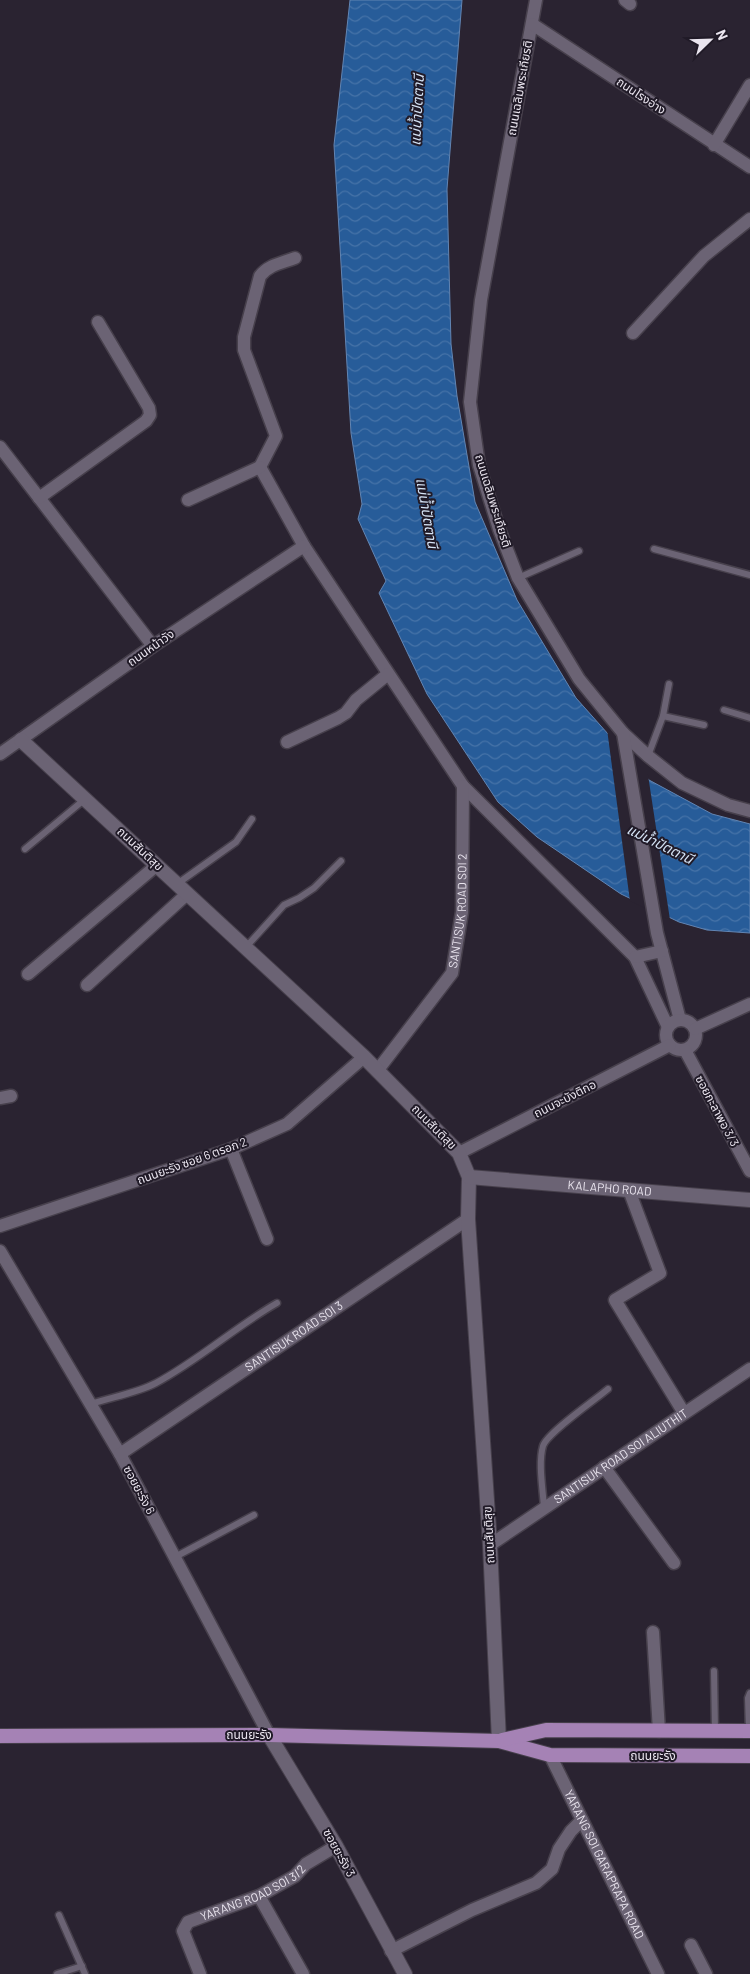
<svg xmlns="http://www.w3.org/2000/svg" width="750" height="1974" viewBox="0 0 750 1974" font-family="Barlow,'Noto Sans Thai',sans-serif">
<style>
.water{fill:url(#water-waves);stroke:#6285b3}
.pier{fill:#2a2331}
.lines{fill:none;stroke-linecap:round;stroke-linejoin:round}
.service-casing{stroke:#47404c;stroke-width:9}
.minor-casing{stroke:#47404c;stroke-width:15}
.tertiary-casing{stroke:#47404c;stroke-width:16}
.primary-casing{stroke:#47404c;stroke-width:16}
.service{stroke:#6b6374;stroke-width:6}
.minor{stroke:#6b6374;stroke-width:12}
.tertiary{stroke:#6b6374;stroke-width:14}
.primary{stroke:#a582b5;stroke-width:14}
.labels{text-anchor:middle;stroke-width:4;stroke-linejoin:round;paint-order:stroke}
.street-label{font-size:12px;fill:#eae5ef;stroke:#201a27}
.water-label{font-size:14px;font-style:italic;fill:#d5e3f5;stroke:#201a27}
</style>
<defs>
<pattern id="water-waves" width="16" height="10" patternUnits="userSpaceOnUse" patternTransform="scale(1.25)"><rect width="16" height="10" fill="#275c99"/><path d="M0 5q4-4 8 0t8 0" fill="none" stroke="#4673a8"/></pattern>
</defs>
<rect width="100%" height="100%" fill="#2a2331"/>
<polygon class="water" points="350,0 462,0 447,189 451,344 457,396 475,502 517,600 576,698 649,780 712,814 750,824 750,933 707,930 679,922 621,894 537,837 498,802 427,694 379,593 386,581 358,519 362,504 351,433 334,145"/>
<polygon class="pier" points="607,729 648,775 670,920 630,901"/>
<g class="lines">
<g class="service-casing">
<g id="service">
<polyline points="654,549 750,575"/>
<polyline points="518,578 579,551"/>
<polyline points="724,710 750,718"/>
<polyline points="663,716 704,725"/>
<polyline points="648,756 663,716 669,684"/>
<polyline points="25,849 85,799"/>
<polyline points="177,884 236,842 252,819"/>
<polyline points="246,947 284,905 299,898 314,888 341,861"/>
<path d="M91 1404C112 1397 137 1393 156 1383 199 1360 235 1327 277 1303"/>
<path d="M544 1508C543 1490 538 1463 543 1446 547 1433 595 1400 608 1389"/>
<polyline points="175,1557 254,1515"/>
<polyline points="714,1671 715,1731"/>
<polyline points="749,1731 748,1698 750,1693"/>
<polyline points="59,1915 85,1974"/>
<polyline points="57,1974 82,1966"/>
</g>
</g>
<g class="minor-casing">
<g id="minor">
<polyline points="536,0 481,300 470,402 479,465 499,529 518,578 579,679 623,733 648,756 682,783 728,805 750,811"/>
<polyline points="625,0 630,4"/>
<polyline points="532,24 750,167"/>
<polyline points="714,145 750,85"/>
<path d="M295 258C282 263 268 265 260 276L244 337V350L276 436 260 467 304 546 463 786 635 957 668 1027"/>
<polyline points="633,333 704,256 750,219"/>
<polyline points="0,447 153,646"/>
<polyline points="39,498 146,421 150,415 149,408 98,322"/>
<polyline points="188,500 260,467"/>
<polyline points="623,733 657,933 680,1020"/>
<polyline points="287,742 338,718 346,713 356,700 388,674"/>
<polyline points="0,754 153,646 304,546"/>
<polyline points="635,957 662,951"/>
<polyline points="28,974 157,865"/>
<polyline points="87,985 187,894"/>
<circle cx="681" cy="1035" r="15"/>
<polyline points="695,1029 750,1004"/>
<polyline points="685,1050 750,1171"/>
<path id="s1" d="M377 1071 452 973 462 912 463 786"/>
<polyline points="0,1098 11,1096"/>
<polyline points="231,1149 267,1239"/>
<polyline points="459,1153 670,1045"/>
<polyline points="629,1190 660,1273 615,1300 684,1413"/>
<polyline points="0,1226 231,1149 287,1124 364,1057"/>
<polyline points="0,1251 120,1454 269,1735"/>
<path id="s2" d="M120 1454 468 1219"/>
<polyline points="604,1467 674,1563"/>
<path id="s3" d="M490 1545 750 1369"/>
<polyline points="653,1632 659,1731"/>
<path id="s4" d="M550 1755 658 1974"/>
<polyline points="259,1896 303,1974"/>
<polyline points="691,1945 706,1974"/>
<polyline points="391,1951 472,1910 536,1883 552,1869 559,1849 571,1831 582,1820"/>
<path id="s5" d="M200 1974 183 1931 188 1922 259 1896 295 1876 306 1864 336 1846"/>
</g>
</g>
<g class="tertiary-casing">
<g id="tertiary">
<polyline points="21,740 364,1057 459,1153 469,1177 468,1219 490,1545 499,1741"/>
<path id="s6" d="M469 1177 750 1200"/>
<polyline points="269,1735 336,1846 405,1974"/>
</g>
</g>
<g class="primary-casing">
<g id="primary">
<polyline points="0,1736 269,1735 499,1741 550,1755 750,1756"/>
<polyline points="502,1740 546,1730 750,1731"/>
</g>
</g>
<use href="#service" class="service"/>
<use href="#minor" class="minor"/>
<use href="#tertiary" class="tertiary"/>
<use href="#primary" class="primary"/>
</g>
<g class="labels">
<g class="street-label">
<text transform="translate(520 88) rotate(-80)" y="4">ถนนเฉลิมพระเกียรติ</text>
<text transform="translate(641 96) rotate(34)" y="4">ถนนโรงอ่าง</text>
<text transform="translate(493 501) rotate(73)" y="4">ถนนเฉลิมพระเกียรติ</text>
<text transform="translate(151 648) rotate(-35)" y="4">ถนนหน้าวัง</text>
<text transform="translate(140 849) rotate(43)" y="4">ถนนสันติสุข</text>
<text dy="4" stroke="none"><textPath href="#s1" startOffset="186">SANTISUK ROAD SOI 2</textPath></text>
<text transform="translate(565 1099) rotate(-27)" y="4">ถนนจะบังติกอ</text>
<text transform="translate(717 1111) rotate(62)" y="4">ซอยกะลาพอ 3/3</text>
<text transform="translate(434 1127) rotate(45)" y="4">ถนนสันติสุข</text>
<text transform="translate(192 1161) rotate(-20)" y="4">ถนนยะรัง ซอย 6 ตรอก 2</text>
<text dy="4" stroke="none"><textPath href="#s6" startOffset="141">KALAPHO ROAD</textPath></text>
<text dy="4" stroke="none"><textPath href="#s2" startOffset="210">SANTISUK ROAD SOI 3</textPath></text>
<text dy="4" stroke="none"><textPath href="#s3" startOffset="158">SANTISUK ROAD SOI ALIUTHIT</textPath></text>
<text transform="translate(139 1490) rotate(62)" y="4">ซอยยะรัง 6</text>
<text transform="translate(489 1535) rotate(-93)" y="4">ถนนสันติสุข</text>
<text x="249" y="1739">ถนนยะรัง</text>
<text x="653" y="1760">ถนนยะรัง</text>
<text transform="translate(339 1853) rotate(61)" y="4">ซอยยะรัง 3</text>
<text dy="4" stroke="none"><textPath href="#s4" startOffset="122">YARANG SOI GARAPRAPA ROAD</textPath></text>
<text dy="4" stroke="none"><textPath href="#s5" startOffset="128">YARANG ROAD SOI 3/2</textPath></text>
</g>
<g class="water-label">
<text transform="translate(417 110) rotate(-87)" y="5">แม่น้ำปัตตานี</text>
<text transform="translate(427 513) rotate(80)" y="5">แม่น้ำปัตตานี</text>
<text transform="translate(660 844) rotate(26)" y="5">แม่น้ำปัตตานี</text>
</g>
</g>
<g transform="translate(710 40) rotate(67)" stroke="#201a27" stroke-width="4" paint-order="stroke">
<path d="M0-4L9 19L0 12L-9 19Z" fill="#eae5ef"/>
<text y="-8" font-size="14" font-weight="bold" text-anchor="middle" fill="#eae5ef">N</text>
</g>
</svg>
